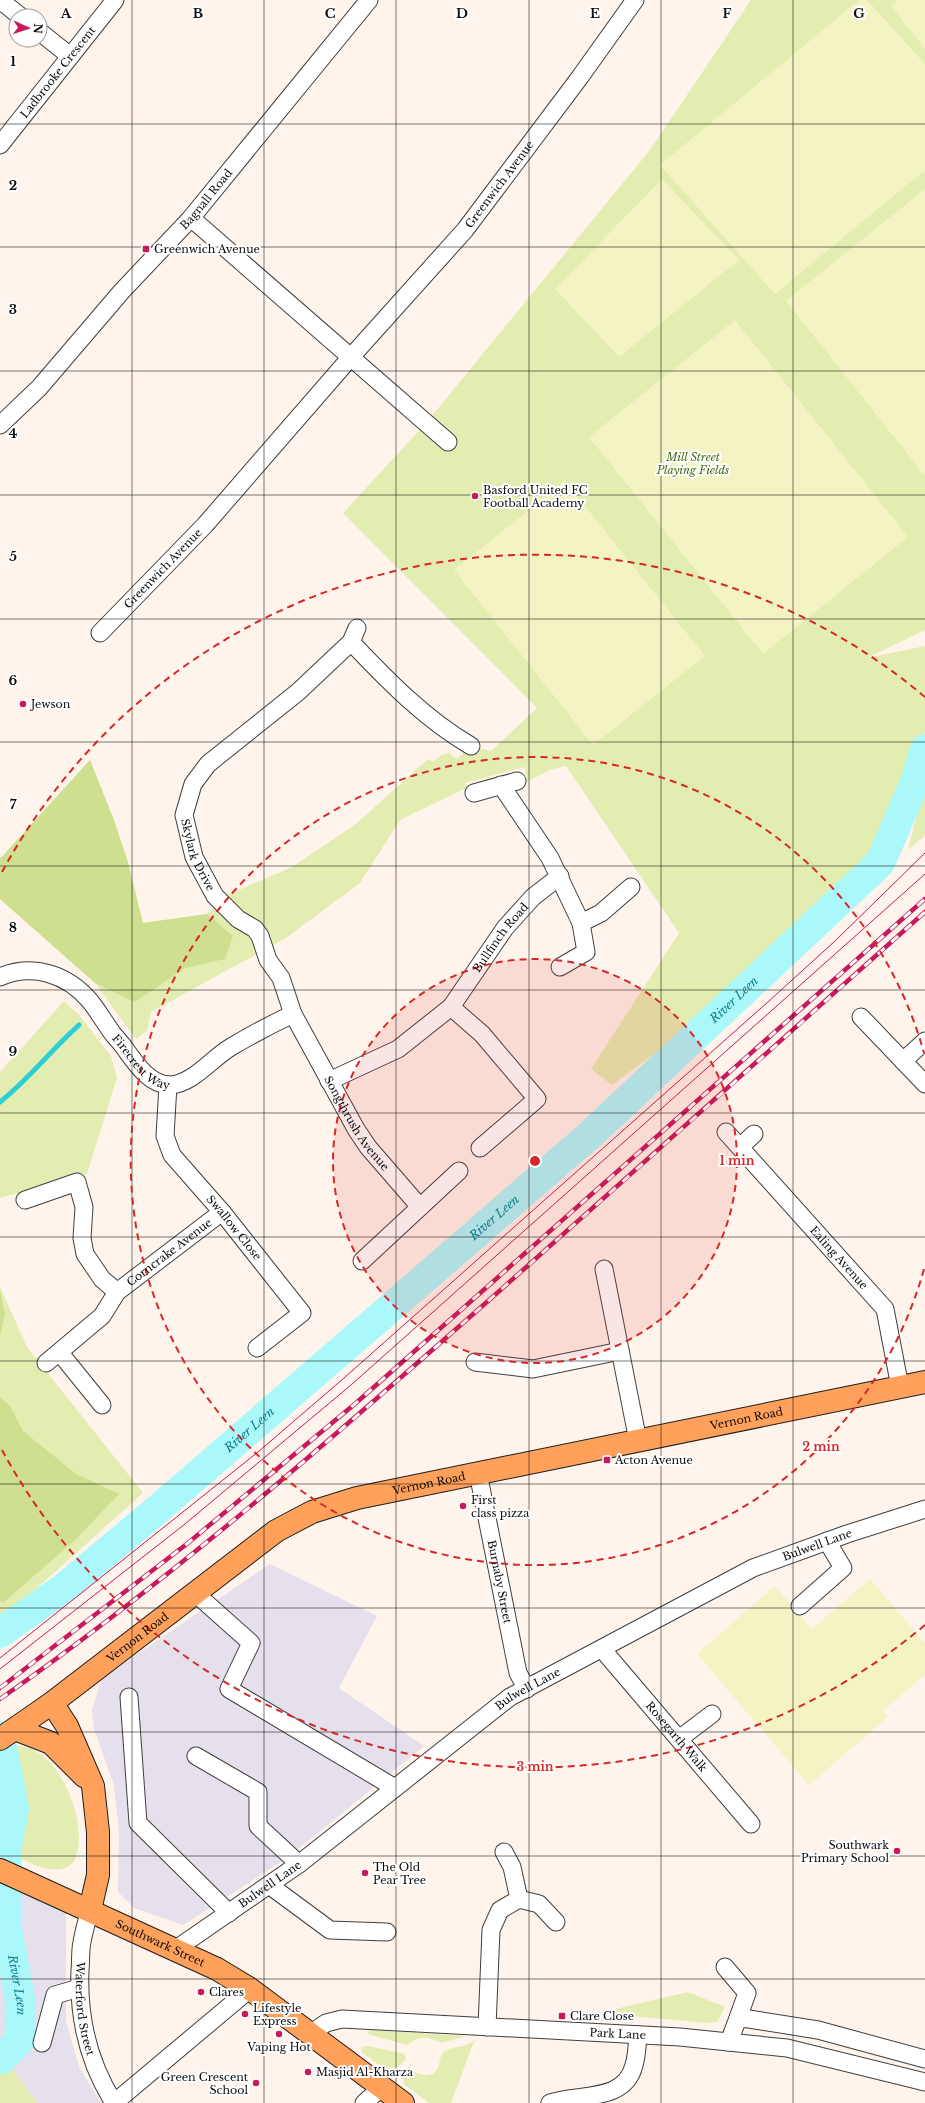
<svg xmlns="http://www.w3.org/2000/svg" width="925" height="2103" viewBox="0 0 925 2103" font-family="'Libre Baskerville',serif">
<style>
.industrial{fill:#e6dfec}
.green{fill:#e4edb1}
.forest{fill:#cedf8f}
.pitch{fill:#f3f3c4}
.lines{fill:none;stroke-linecap:round;stroke-linejoin:round}
.stream{stroke:#2cced8;stroke-width:5}
.river{stroke:#abf8fb;stroke-width:30}
.minor-casing{stroke:#3f3f3f;stroke-width:19}
.major-casing{stroke:#1d1d1d;stroke-width:24}
.minor{stroke:#fff;stroke-width:17}
.major{stroke:#ffa05b;stroke-width:22}
.tram{stroke:#c7195c;stroke-width:1}
.rail-casing{stroke:#c7195c;stroke-width:4.5}
.rail{stroke:#fff;stroke-width:3;stroke-dasharray:9;stroke-linecap:butt}
.grid{fill:none;stroke:#0c0c0c;stroke-width:1;stroke-opacity:0.55}
.ring{fill:none;stroke:#d62828;stroke-width:2;stroke-dasharray:7 5}
.poi-dot{fill:#c7195c;stroke:#fff;stroke-width:1.5}
.labels{text-anchor:middle;stroke-width:4;stroke-linejoin:round;paint-order:stroke}
.street-label{font-size:11px;fill:#0c0c0c;stroke:#fff}
.poi-label{font-size:11px;fill:#0c0c0c;stroke:#fff;text-anchor:start}
.park-label{font-size:11px;font-style:italic;fill:#446917;stroke:#fff}
.water-label{font-size:12px;font-style:italic;fill:#0c7d8a;stroke:#fff}
.grid-label{font-size:13px;text-anchor:middle;font-weight:bold;fill:#0c0c0c;stroke:#fff;stroke-width:4;stroke-linejoin:round;paint-order:stroke}
.centre{fill:#d62828;stroke:#fff;stroke-width:2}
.ring-label{font-size:12px;text-anchor:middle;font-weight:bold;fill:#d62828;stroke:#fff;stroke-width:4;stroke-linejoin:round;paint-order:stroke}
</style>
<rect width="100%" height="100%" fill="#fff4eb"/>
<g class="industrial">
<polygon points="270,1564 377,1616 339,1688 424,1746 290,1856 183,1925 134,1908 118,1892 119,1832 114,1785 94,1729 92,1710 102,1678"/>
<polygon points="11,1888 66,1910 66,2021 79,2067 101,2103 37,2103 10,2066 24,2048 28,2020"/>
<polygon points="0,1891 14,2007 0,2045"/>
</g>
<g class="green">
<path d="M751 0H925V630L867 658 925 646V731L883 865 739 990 612 1085 591 1069 679 933 566 766 550 770 527 782 525 767 465 783 466 788 400 820 360 883 286 938 151 1012 147 1031 136 1039 95 983 0 899V859L90 760C112 816 128 865 143 923L207 914 229 894 292 867 356 824 428 759 433 762 441 755 449 753 457 759 471 746 491 751 537 708 343 513 426 423 650 150Z"/>
<polygon points="925,781 925,835 908,850"/>
<polygon points="64,1001 79,1015 111,1056 117,1078 87,1174 0,1198 0,1072"/>
<polygon points="0,1287 27,1347 143,1493 0,1621"/>
<path d="M15 1746C69 1744 98 1858 65 1868 50 1873 35 1865 21 1859L25 1808Z"/>
<polygon points="688,1992 725,2007 717,2022 707,2023 598,2013"/>
<polygon points="369,2030 467,2036 442,2043 428,2038 419,2038 406,2045 368,2034"/>
<path d="M475 2039 451 2103H429L404 2084 402 2076C409 2064 418 2076 427 2075 444 2073 436 2059 444 2052 453 2045 467 2049 475 2039Z"/>
<polygon points="368,2046 405,2054 406,2059 398,2067 384,2069 362,2052 361,2047"/>
<polygon points="10,2066 37,2103 0,2103 0,2071"/>
</g>
<g class="forest">
<polygon points="90,760 114,820 128,862 143,923 207,914 233,936 225,959 185,968 135,1002 95,983 0,899 0,859"/>
<polygon points="0,1290 5,1314 0,1336"/>
<polygon points="0,1397 10,1406 23,1431 76,1474 119,1494 75,1540 4,1602 0,1601"/>
</g>
<g class="pitch">
<polygon points="859,0 867,0 925,64 925,170 775,294 660,165"/>
<polygon points="898,0 925,0 925,49 891,6"/>
<polygon points="662,179 739,260 619,357 555,289"/>
<polygon points="925,189 925,476 786,301"/>
<polygon points="735,320 908,537 763,654 589,437"/>
<polygon points="565,481 705,656 593,745 454,570"/>
<polygon points="870,1579 925,1643 925,1675 883,1711 888,1717 809,1785 697,1654 775,1586 812,1629"/>
</g>
<g class="lines">
<path class="stream" d="M0 1102C29 1079 51 1050 79 1025"/>
<g class="river">
<path id="s1" d="M0 1633 65 1587 157 1510 591 1134 880 863 916 780 925 749"/>
<path id="s2" d="M0 1736 14 1809 7 1845 6 1923 21 2005 20 2040 0 2060"/>
</g>
<g class="minor-casing">
<g id="minor">
<polyline points="0,0 20,16"/>
<polyline points="40,32 70,56"/>
<path id="s3" d="M0 145 115 0"/>
<polyline points="191,218 448,442"/>
<path id="s4" d="M0 425 39 388 122 291 191 218 369 0"/>
<path id="s5" d="M357 628 351 642 298 692 208 764 193 784 184 815 194 857 215 896 238 919 255 929 260 936 268 960 281 978 293 1014 356 1129 368 1147 420 1207"/>
<path id="s6" d="M100 633 205 525 350 358 465 230 580 77 635 0"/>
<path d="M351 642C388 681 425 719 471 746"/>
<polyline points="501,785 550,858 581,923"/>
<polyline points="474,793 517,781"/>
<polyline points="560,967 586,952 581,923 601,913 631,887"/>
<path id="s7" d="M0 977C33 963 67 974 90 1001 98 1011 105 1023 113 1034 117 1039 122 1044 126 1050 136 1064 150 1085 170 1085 193 1084 212 1058 231 1047 251 1035 272 1024 293 1014"/>
<polyline points="451,1007 482,1034 537,1099 480,1148"/>
<polyline points="861,1017 925,1084"/>
<polyline points="903,1061 925,1041"/>
<path id="s8" d="M329 1081 398 1049 451 1007 505 928 533 897 560 876"/>
<path id="s9" d="M168 1085 165 1136 172 1155 222 1212 302 1313 257 1348"/>
<path id="s10" d="M726 1132 885 1309 900 1387"/>
<polyline points="740,1147 754,1134"/>
<polyline points="25,1200 77,1182 84,1207 82,1238 85,1254 102,1279 117,1292"/>
<polyline points="362,1261 459,1171"/>
<polyline points="604,1269 638,1441"/>
<polyline points="60,1353 102,1405"/>
<polyline points="475,1362 533,1369 620,1351"/>
<path id="s11" d="M46 1363 102 1316 117 1292 222 1212"/>
<path id="s12" d="M478 1473 518 1673 527 1689"/>
<polyline points="195,1593 251,1643 229,1689 395,1788"/>
<polyline points="800,1606 843,1568 827,1541"/>
<path id="s13" d="M602 1649 751 1824"/>
<polyline points="129,1697 138,1823 229,1913"/>
<polyline points="679,1739 712,1714"/>
<polyline points="196,1756 258,1792 258,1826 299,1864"/>
<polyline points="504,1852 512,1867 519,1899"/>
<polyline points="269,1885 330,1930 387,1932"/>
<path id="s14" d="M90 1910C87 1920 84 1931 82 1942 80 1951 81 1961 80 1970 78 2019 88 2062 114 2103"/>
<path id="s15" d="M176 1949 299 1864 510 1697 753 1568 847 1534 925 1509"/>
<polyline points="725,1967 747,1993 738,2018"/>
<polyline points="487,2027 491,1930 500,1910 519,1899 539,1904 556,1922"/>
<path id="s16" d="M310 2034 326 2023 342 2019 680 2037 787 2048 925 2082"/>
<polyline points="729,2042 738,2018 749,2019 818,2030 925,2059"/>
<polyline points="42,2043 55,1995 79,1988"/>
<polyline points="114,2103 250,1989"/>
<polyline points="364,2103 382,2087"/>
<path d="M550 2103C578 2093 625 2103 634 2065 637 2056 637 2045 638 2035"/>
</g>
</g>
<g class="major-casing">
<g id="major">
<polyline points="52,1703 67,1726 93,1786 98,1832 98,1875 90,1910"/>
<polyline points="15,1729 51,1743 84,1776"/>
<path id="s17" d="M0 1739 52 1703 276 1531 312 1512 357 1498 925 1382"/>
<path id="s18" d="M0 1870 217 1969 250 1989 403 2103"/>
</g>
</g>
<use href="#minor" class="minor"/>
<use href="#major" class="major"/>
<g class="tram">
<polyline points="0,1658 258,1452 344,1378 769,1001 835,941 925,853"/>
<polyline points="0,1669 185,1524 351,1385 925,874"/>
</g>
<g class="rail-casing">
<g id="rail">
<polyline points="0,1688 188,1543 356,1403 925,899"/>
<path d="M0 1699C175 1577 336 1435 496 1294 639 1167 782 1040 925 912"/>
</g>
</g>
<use href="#rail" class="rail"/>
</g>
<path class="grid" d="M132 0V2103M264 0V2103M396 0V2103M529 0V2103M661 0V2103M793 0V2103M0 124H925M0 247H925M0 371H925M0 495H925M0 619H925M0 742H925M0 866H925M0 990H925M0 1113H925M0 1237H925M0 1361H925M0 1484H925M0 1608H925M0 1732H925M0 1856H925M0 1979H925"/>
<circle cx="535" cy="1161" r="202" fill="#d62828" fill-opacity=".12"/>
<g class="ring">
<circle cx="535" cy="1161" r="202"/>
<path d="M924 1269A404 404 0 1 1 924 1053"/>
<path d="M925 1625A606 606 0 0 1 2 1450M2 872A606 606 0 0 1 925 697"/>
</g>
<g class="poi-dot">
<rect x="142" y="245" width="8" height="8" rx="2"/>
<circle cx="475" cy="496" r="4"/>
<circle cx="23" cy="704" r="4"/>
<rect x="603" y="1456" width="8" height="8" rx="2"/>
<circle cx="463" cy="1506" r="4"/>
<circle cx="897" cy="1851" r="4"/>
<circle cx="365" cy="1873" r="4"/>
<circle cx="201" cy="1992" r="4"/>
<circle cx="245" cy="2014" r="4"/>
<rect x="558" y="2012" width="8" height="8" rx="2"/>
<circle cx="279" cy="2034" r="4"/>
<circle cx="308" cy="2072" r="4"/>
<circle cx="256" cy="2083" r="4"/>
</g>
<g class="labels">
<g class="street-label">
<text dy="4" stroke="none"><textPath href="#s3" startOffset="93">Ladbrooke Crescent</textPath></text>
<text dy="4" stroke="none"><textPath href="#s6" startOffset="601">Greenwich Avenue</textPath></text>
<text dy="4" stroke="none"><textPath href="#s4" startOffset="306">Bagnall Road</textPath></text>
<text dy="4" stroke="none"><textPath href="#s6" startOffset="90">Greenwich Avenue</textPath></text>
<text dy="4" stroke="none"><textPath href="#s5" startOffset="303">Skylark Drive</textPath></text>
<text dy="4" stroke="none"><textPath href="#s8" startOffset="229">Bullfinch Road</textPath></text>
<text dy="4" stroke="none"><textPath href="#s7" startOffset="181">Firecrest Way</textPath></text>
<text dy="4" stroke="none"><textPath href="#s5" startOffset="621">Songthrush Avenue</textPath></text>
<text dy="4" stroke="none"><textPath href="#s9" startOffset="167">Swallow Close</textPath></text>
<text dy="4" stroke="none"><textPath href="#s11" startOffset="167">Corncrake Avenue</textPath></text>
<text dy="4" stroke="none"><textPath href="#s10" startOffset="169">Ealing Avenue</textPath></text>
<text dy="4" stroke="none"><textPath href="#s17" startOffset="831">Vernon Road</textPath></text>
<text dy="4" stroke="none"><textPath href="#s17" startOffset="507">Vernon Road</textPath></text>
<text dy="4" stroke="none"><textPath href="#s15" startOffset="762">Bulwell Lane</textPath></text>
<text dy="4" stroke="none"><textPath href="#s12" startOffset="111">Burnaby Street</textPath></text>
<text dy="4" stroke="none"><textPath href="#s17" startOffset="171">Vernon Road</textPath></text>
<text dy="4" stroke="none"><textPath href="#s15" startOffset="438">Bulwell Lane</textPath></text>
<text dy="4" stroke="none"><textPath href="#s13" startOffset="115">Rosegarth Walk</textPath></text>
<text dy="4" stroke="none"><textPath href="#s15" startOffset="114">Bulwell Lane</textPath></text>
<text dy="4" stroke="none"><textPath href="#s18" startOffset="176">Southwark Street</textPath></text>
<text dy="4" stroke="none"><textPath href="#s14" startOffset="100">Waterford Street</textPath></text>
<text dy="4" stroke="none"><textPath href="#s16" startOffset="312">Park Lane</textPath></text>
</g>
<g class="poi-label">
<text x="154" y="253">Greenwich Avenue</text>
<text x="483" y="494">Basford United FC<tspan x="483" dy="13">Football Academy</tspan></text>
<text x="31" y="708">Jewson</text>
<text x="615" y="1464">Acton Avenue</text>
<text x="471" y="1504">First<tspan x="471" dy="13">class pizza</tspan></text>
<text x="889" y="1849" text-anchor="end">Southwark<tspan x="889" dy="13">Primary School</tspan></text>
<text x="373" y="1871">The Old<tspan x="373" dy="13">Pear Tree</tspan></text>
<text x="209" y="1996">Clares</text>
<text x="253" y="2012">Lifestyle<tspan x="253" dy="13">Express</tspan></text>
<text x="570" y="2020">Clare Close</text>
<text x="279" y="2051" text-anchor="middle">Vaping Hot</text>
<text x="316" y="2076">Masjid Al-Kharza</text>
<text x="248" y="2081" text-anchor="end">Green Crescent<tspan x="248" dy="13">School</tspan></text>
</g>
<g class="park-label">
<text x="693" y="461">Mill Street<tspan x="693" dy="13">Playing Fields</tspan></text>
</g>
<g class="water-label">
<text dy="4" stroke="none"><textPath href="#s1" startOffset="970">River Leen</textPath></text>
<text dy="4" stroke="none"><textPath href="#s1" startOffset="646">River Leen</textPath></text>
<text dy="4" stroke="none"><textPath href="#s1" startOffset="322">River Leen</textPath></text>
<text dy="4" stroke="none"><textPath href="#s2" startOffset="252">River Leen</textPath></text>
</g>
</g>
<g class="grid-label">
<text x="66" y="18">A</text>
<text x="198" y="18">B</text>
<text x="330" y="18">C</text>
<text x="462" y="18">D</text>
<text x="595" y="18">E</text>
<text x="727" y="18">F</text>
<text x="859" y="18">G</text>
<text x="13" y="66">1</text>
<text x="13" y="190">2</text>
<text x="13" y="314">3</text>
<text x="13" y="438">4</text>
<text x="13" y="561">5</text>
<text x="13" y="685">6</text>
<text x="13" y="809">7</text>
<text x="13" y="932">8</text>
<text x="13" y="1056">9</text>
</g>
<circle cx="535" cy="1161" r="6" class="centre"/>
<g class="ring-label">
<text x="737" y="1165">1 min</text>
<text x="821" y="1451">2 min</text>
<text x="535" y="1771">3 min</text>
</g>
<g transform="translate(28 28) rotate(93)"><circle r="19" fill="#ffffff" stroke="#9e9e9e"/>
<path d="M0-3L7 15L0 10L-7 15Z" fill="#c7195c"/>
<text y="-6" font-size="11" font-weight="bold" text-anchor="middle" fill="#0c0c0c">N</text>
</g>
</svg>
